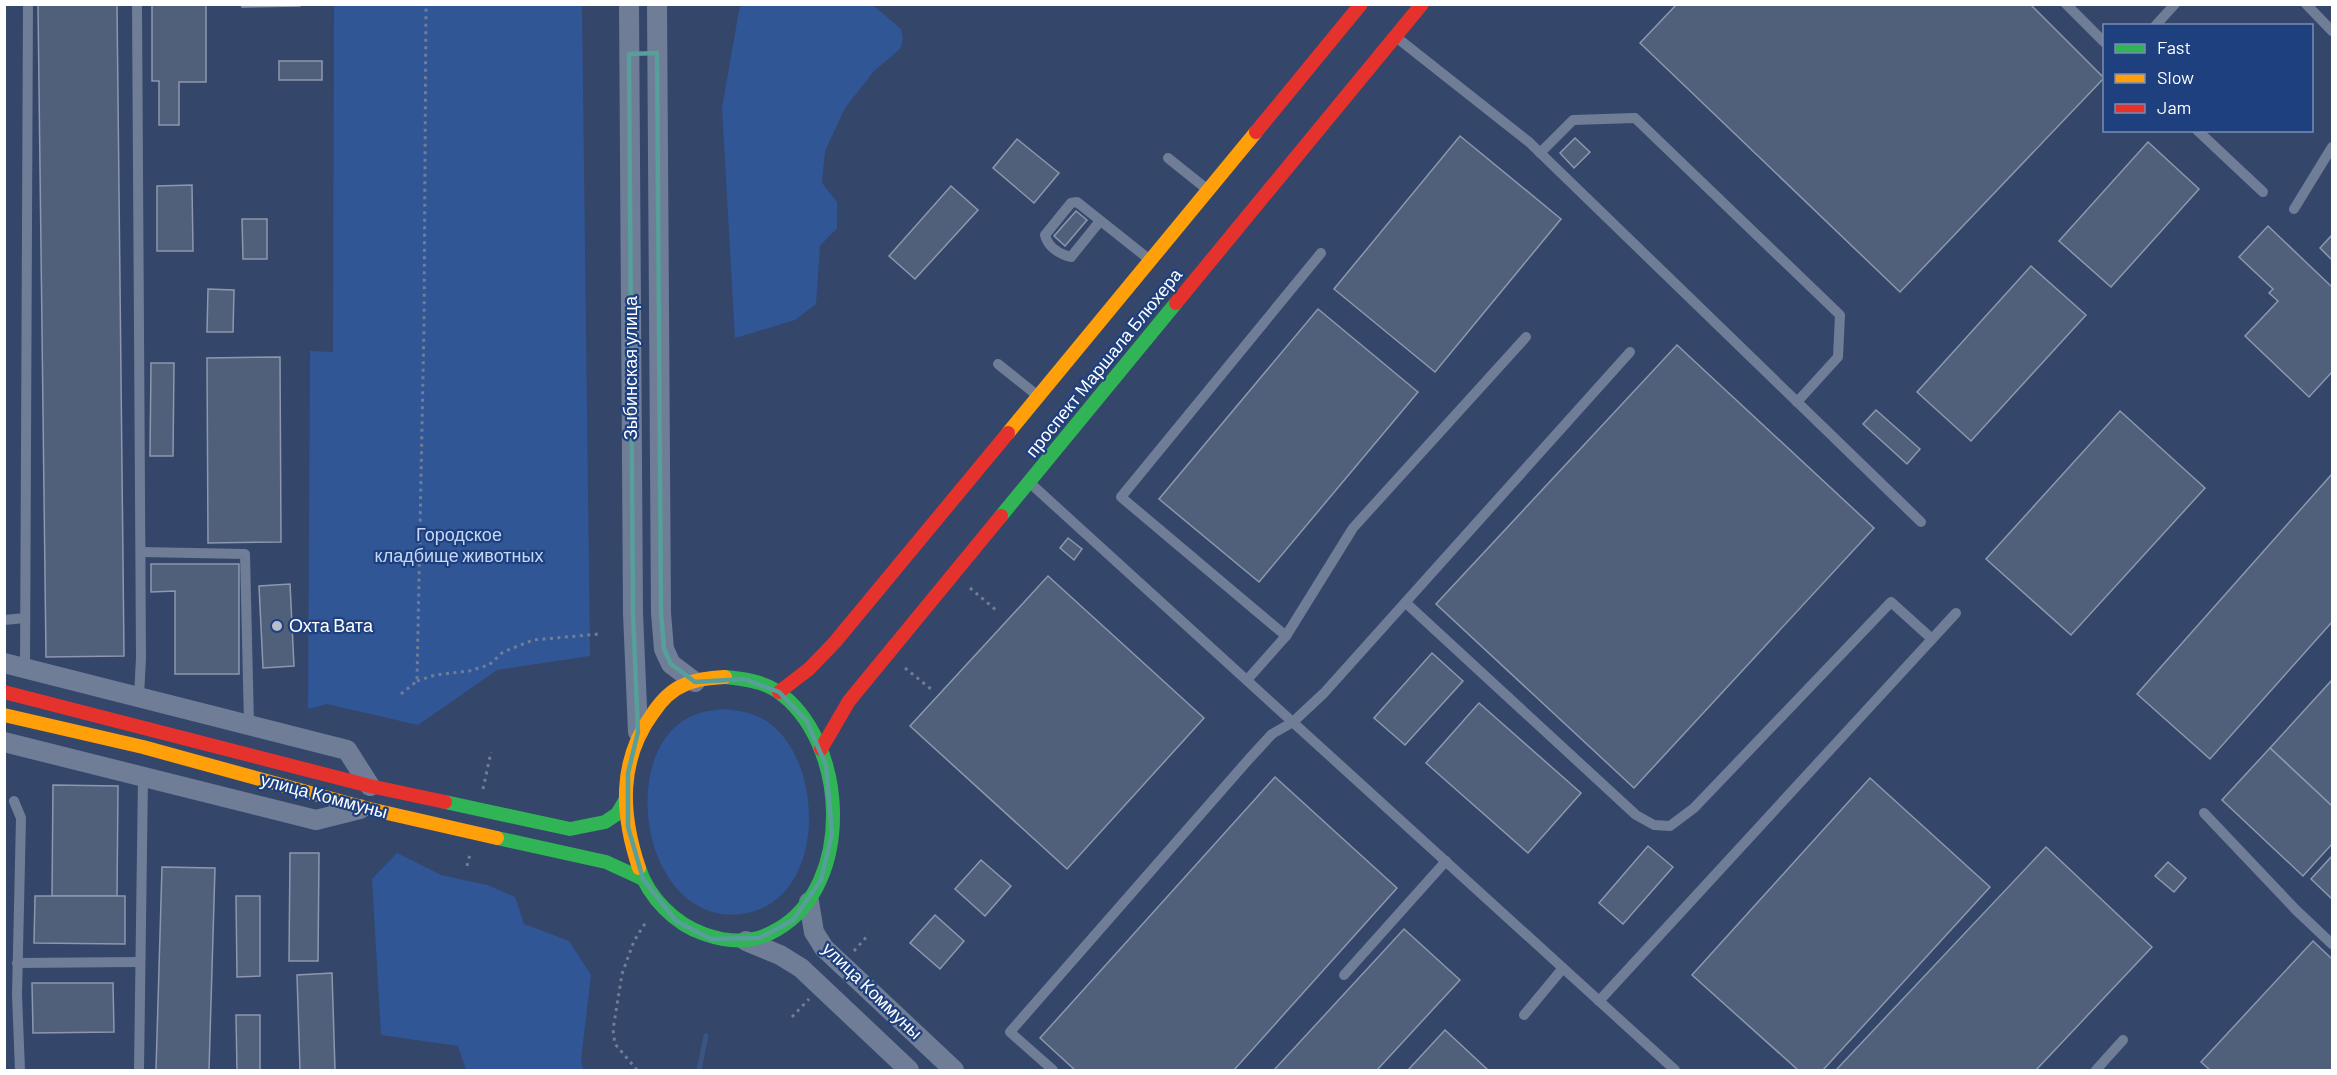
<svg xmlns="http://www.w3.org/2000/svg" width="2337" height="1075" viewBox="0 0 2337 1075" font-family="Barlow,sans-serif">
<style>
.green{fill:#315696}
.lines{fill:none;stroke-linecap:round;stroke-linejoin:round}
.stream{stroke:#3b5582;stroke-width:5}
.building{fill:#505f7a;stroke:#8d98ae;stroke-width:1.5}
.path{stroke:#707d97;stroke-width:3;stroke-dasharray:3 4.5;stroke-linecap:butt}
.lane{stroke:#707d97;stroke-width:10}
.street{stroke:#707d97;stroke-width:20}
.fast{stroke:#30b455;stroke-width:14}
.slow{stroke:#ff9f0a;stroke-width:14}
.jam{stroke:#e5322d;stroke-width:14}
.marked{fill:none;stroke:#579f9a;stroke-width:4.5;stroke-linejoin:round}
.poi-dot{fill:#b8beca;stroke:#1e407f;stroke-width:2}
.labels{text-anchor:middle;stroke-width:4.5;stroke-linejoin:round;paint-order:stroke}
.street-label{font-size:18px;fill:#fff;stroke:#1e407f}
.park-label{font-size:18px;fill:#c6d8f6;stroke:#1e407f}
.poi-label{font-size:18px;fill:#fff;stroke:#1e407f;text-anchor:start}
</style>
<rect width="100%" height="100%" fill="#344669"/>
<g class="green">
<polygon points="334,5 582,5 590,656 497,670 418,725 327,704 308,709 310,351 333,352"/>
<polygon points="740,5 873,5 901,29 903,39 900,49 874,71 845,108 825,151 822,183 837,202 837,228 820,246 816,304 795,320 735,338 722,108"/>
<path d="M725 709C741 711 755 713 768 722 827 764 826 904 741 914 642 926 614 748 694 715 704 711 715 710 725 709Z"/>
<polygon points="397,853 441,875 487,885 515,897 524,924 569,941 591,975 581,1060 583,1070 466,1070 458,1046 381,1035 372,879"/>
</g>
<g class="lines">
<polyline class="stream" points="699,1070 706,1036"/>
</g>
<g class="building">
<polygon points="38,4 117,4 124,656 46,657"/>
<polygon points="152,4 206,4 206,82 179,82 179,125 159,125 159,81 152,81"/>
<polygon points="242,4 300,4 300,6 242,7"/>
<polygon points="1677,4 2030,4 2104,78 1900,292 1640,43"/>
<rect x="279" y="61" width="43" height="19"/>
<polygon points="1460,136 1561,219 1435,372 1334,289"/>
<polygon points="1575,138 1590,152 1574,168 1560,153"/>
<polygon points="1017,139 1059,173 1034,203 993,168"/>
<polygon points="2148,142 2199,189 2111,287 2059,241"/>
<polygon points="192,185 193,251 157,251 157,186"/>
<polygon points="951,186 978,210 915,279 889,256"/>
<polygon points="1076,211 1087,220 1065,246 1054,236"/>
<polygon points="242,219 267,219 267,259 243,259"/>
<polygon points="2268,226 2332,287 2332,372 2309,397 2245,336 2278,301 2269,293 2273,289 2239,257"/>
<polygon points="2332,235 2332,260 2320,248"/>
<polygon points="2031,266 2086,315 1971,441 1917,392"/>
<polygon points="208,289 234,290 233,332 207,332"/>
<polygon points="1318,309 1418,392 1259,582 1159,499"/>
<polygon points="1677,345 1874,528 1634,788 1436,604"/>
<polygon points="280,357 281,542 208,543 207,358"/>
<polygon points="151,363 174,363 173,456 150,456"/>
<polygon points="1876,410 1920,449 1907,464 1863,424"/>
<polygon points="2120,411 2205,488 2071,635 1986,559"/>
<polygon points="2332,474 2332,622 2210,759 2137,694"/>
<polygon points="1068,538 1082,549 1074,560 1060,548"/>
<polygon points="151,564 239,564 239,674 175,674 175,591 151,592"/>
<polygon points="1048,576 1204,718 1067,869 910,726"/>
<polygon points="290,584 294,666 263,668 259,586"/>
<polygon points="1432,653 1463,681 1405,745 1374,718"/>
<polygon points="2332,680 2332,806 2270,748"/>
<polygon points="1479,703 1581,793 1528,853 1426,763"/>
<polygon points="2270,748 2332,806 2332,844 2303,876 2222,800"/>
<polygon points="1275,777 1397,888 1234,1070 1075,1070 1040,1038"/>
<polygon points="1870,778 1990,887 1823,1070 1798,1070 1692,975"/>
<polygon points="53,785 118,786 117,896 52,896"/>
<polygon points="1648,846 1673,867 1623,924 1599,903"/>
<polygon points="2046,847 2152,947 2036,1070 1836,1070"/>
<polygon points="290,853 319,853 318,961 289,961"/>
<polygon points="2332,856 2332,899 2311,879"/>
<polygon points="981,860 1011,886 985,916 955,889"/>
<polygon points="2168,862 2186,878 2174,892 2155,876"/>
<polygon points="162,867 215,868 209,1070 156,1070"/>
<polygon points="35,896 125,896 125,944 34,943"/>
<polygon points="236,896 260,896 260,976 237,977"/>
<polygon points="935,915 964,941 940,969 910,943"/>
<polygon points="1404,929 1460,980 1377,1070 1274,1070"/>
<polygon points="2313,941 2332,959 2332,1070 2210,1070 2201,1062"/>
<polygon points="332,973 335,1070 300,1070 297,975"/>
<polygon points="32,983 113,983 114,1032 33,1033"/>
<polygon points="236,1015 260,1015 260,1070 237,1070"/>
<polygon points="1445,1030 1488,1070 1408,1070"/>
</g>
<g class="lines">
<g class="path">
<polyline points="970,588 996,610"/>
<polyline points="905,668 931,689"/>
<polyline points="417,681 435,675 469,671 489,665 503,652 533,640 599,634"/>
<polyline points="401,694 417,681 424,325 426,4"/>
<polyline points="483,789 491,752"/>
<polyline points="467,866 470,854"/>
<polyline points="854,951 869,934"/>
<polyline points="792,1017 809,999"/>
<polyline points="637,1070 615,1044 613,1030 622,974 634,941 646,922"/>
</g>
<g class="lane">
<polyline points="137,4 141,658 139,696"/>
<polyline points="2066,4 2104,42"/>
<polyline points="2306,4 2332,31"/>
<polyline points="2155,26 2175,4"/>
<polyline points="1396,37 1529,142 1921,522"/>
<polyline points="2197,130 2263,192"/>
<polyline points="1540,153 1573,120 1635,118 1840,315 1838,357 1797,402"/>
<polyline points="1168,158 1208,190"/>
<polyline points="2294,209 2332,147"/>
<path d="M1100 221 1071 257C1059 254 1048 247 1045 235L1071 203 1077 202 1150 260"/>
<polyline points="998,364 1038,396"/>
<polyline points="1030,483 1675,1070"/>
<polyline points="141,552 245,554 249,724"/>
<polyline points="1406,603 1636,815 1654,825 1670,826 1694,808 1891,602 1932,639"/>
<polyline points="4,620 25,618"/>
<polyline points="1286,636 1121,497 1321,253"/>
<polyline points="25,668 28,4"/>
<polyline points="1247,680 1286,636 1353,528 1526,337"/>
<polyline points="14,801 21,818 17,995 20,1070"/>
<polyline points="2204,813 2296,910 2332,944"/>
<polyline points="17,963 139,962"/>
<polyline points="1344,975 1446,861"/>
<polyline points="1599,1001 1956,613"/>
<polyline points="1524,1015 1563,968"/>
<polyline points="139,1070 143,776"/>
<polyline points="1053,1070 1010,1032 1249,759 1272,734 1293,722 1324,693 1630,352"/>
<polyline points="2096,1070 2123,1040"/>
</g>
<g class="street">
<polyline points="629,4 633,613 638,732"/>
<polyline points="657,4 661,613 664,649 671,664 695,682"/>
<polyline points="4,663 347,750 370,786"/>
<polyline points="4,742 316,820 360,809"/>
<polyline points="809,902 814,932 824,948 954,1070"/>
<polyline points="746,941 780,955 801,968 909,1070"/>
</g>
<g class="fast">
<polyline points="1001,516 1176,303"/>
<polyline points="445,802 570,829 605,822 617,814 626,799"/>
<polyline points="497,838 606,862 643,879"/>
<path d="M639 868C649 898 675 924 704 934 730 943 754 944 778 929 855 884 848 740 777 691 762 681 743 679 725 677"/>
</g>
<g class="slow">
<polyline points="1008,433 1256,132"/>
<polyline points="4,715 143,747 365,808 497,838"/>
<path d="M639 868C621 814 618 761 653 713 661 701 671 690 684 685 696 679 711 678 725 677"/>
</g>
<g class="jam">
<polyline points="1256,132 1361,4"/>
<polyline points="1176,303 1422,4"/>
<polyline points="4,692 370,786 445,802"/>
<polyline points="779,692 809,669 835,642 1008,433"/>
<polyline points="821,749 849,701 1001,516"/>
</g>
</g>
<path class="marked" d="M657 53 661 613 664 649 671 664 695 682 744 679 779 692 806 720 826 765 832 834 821 880 793 920 760 938 711 939 676 921 643 879 628 827V773L638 732 633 613 629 54Z"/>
<circle class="poi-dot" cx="277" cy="626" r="6"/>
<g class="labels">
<g class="street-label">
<text transform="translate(1104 363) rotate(-51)" y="6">проспект Маршала Блюхера</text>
<text transform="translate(631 368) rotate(-90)" y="6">Зыбинская улица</text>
<text transform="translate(324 796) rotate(15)" y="6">улица Коммуны</text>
<text transform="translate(872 991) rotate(44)" y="6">улица Коммуны</text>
</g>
<g class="park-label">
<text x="459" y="541">Городское<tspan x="459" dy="21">кладбище животных</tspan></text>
</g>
<g class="poi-label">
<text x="289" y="632">Охта Вата</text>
</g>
</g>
<rect width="2337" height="1075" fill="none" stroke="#ffffff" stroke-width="12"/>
<rect x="2103" y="24" width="210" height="108" fill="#1e407f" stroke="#788cb2" stroke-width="1.5"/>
<rect x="2115" y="44" width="30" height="9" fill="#30b455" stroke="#788cb2" stroke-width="1.5"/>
<text x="2157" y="54" font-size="18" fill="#ffffff">Fast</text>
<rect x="2115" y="74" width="30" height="9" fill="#ff9f0a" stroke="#788cb2" stroke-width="1.5"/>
<text x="2157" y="84" font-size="18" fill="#ffffff">Slow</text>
<rect x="2115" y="104" width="30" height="9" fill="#e5322d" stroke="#788cb2" stroke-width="1.5"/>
<text x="2157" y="114" font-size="18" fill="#ffffff">Jam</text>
</svg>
